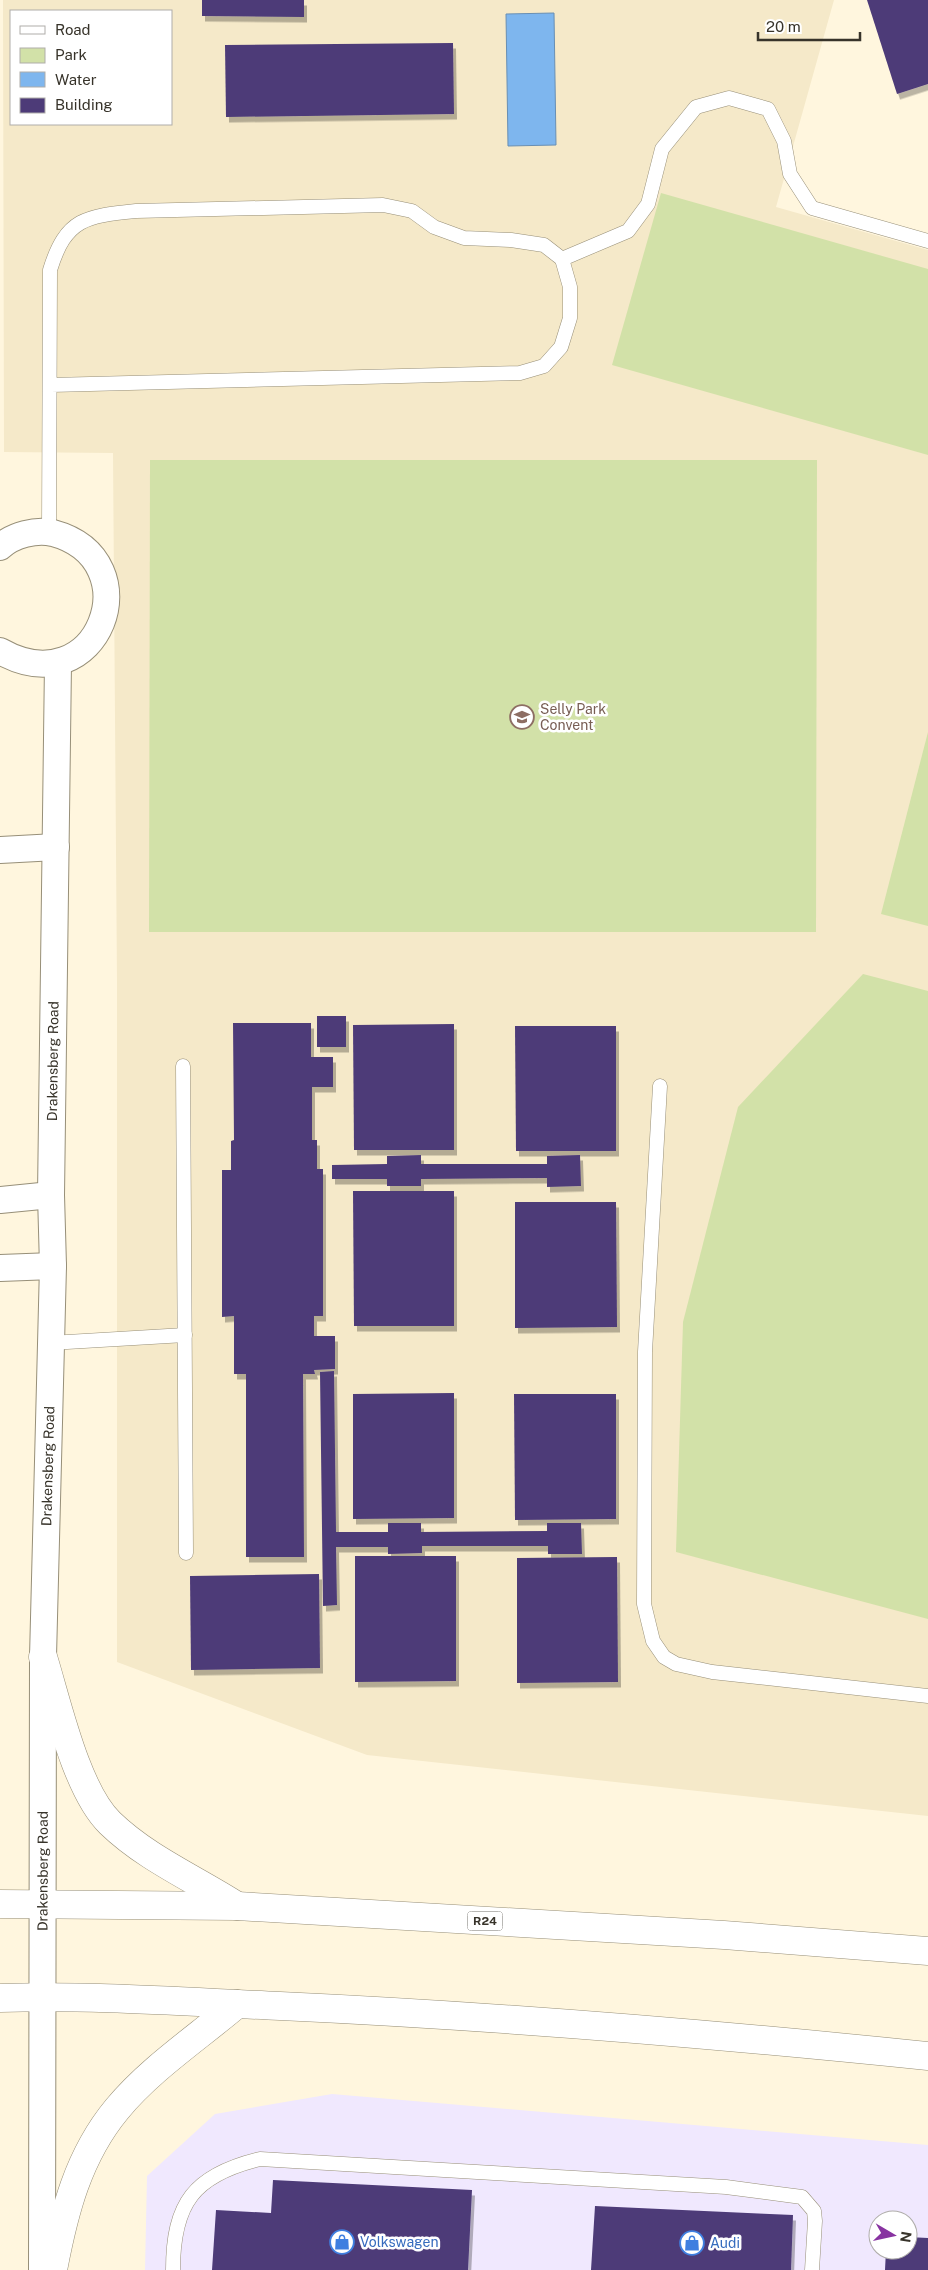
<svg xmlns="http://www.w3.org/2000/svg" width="928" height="2270" viewBox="0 0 928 2270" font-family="'Public Sans',sans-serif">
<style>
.commercial{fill:#f0e8fe;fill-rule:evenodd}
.built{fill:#f5e9c9;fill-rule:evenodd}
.green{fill:#d2e1a8}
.water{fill:#7eb6ee;stroke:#698fb3}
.building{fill:#4d3b78;filter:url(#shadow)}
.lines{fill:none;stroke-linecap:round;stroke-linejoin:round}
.service-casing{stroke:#978f78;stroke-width:15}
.minor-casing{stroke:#978f78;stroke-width:28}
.primary-casing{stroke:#978f78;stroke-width:29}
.service{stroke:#fff;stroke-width:14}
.minor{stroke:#fff;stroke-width:26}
.primary{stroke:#fff;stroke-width:28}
.labels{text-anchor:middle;stroke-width:5;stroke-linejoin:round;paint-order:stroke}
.shield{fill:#fff;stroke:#73706a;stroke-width:1}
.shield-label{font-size:12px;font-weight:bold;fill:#37332a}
.education-label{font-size:14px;fill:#785e54;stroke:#fff;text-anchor:start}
.street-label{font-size:14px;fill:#37332a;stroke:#fff}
.shop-label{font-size:14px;fill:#366cbe;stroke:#fff;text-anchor:start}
</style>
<defs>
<filter id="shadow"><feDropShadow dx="3" dy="5.5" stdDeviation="0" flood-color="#0004"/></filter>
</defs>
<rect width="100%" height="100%" fill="#fff6de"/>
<path class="commercial" d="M332 2094 928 2145V2270H145L147 2176 215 2114ZM878 2220H908V2250H878Z"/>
<path class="built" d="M3 0H834L776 207 928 250V1816L367 1755 117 1662V982L113 453 4 452ZM11 11H171V124H11Z"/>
<g class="green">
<polygon points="661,193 928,269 928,455 612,365"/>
<polygon points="150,460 817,460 816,932 149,932"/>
<polygon points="928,732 928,926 881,914"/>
<polygon points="863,974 928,991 928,1619 676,1552 683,1322 738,1107"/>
</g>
<polygon class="water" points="554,13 556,145 508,146 506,14"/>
<g class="building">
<polygon points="202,0 304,0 304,17 202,16"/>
<polygon points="867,0 928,0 928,84 897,94"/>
<polygon points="453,43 454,114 226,117 225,45"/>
<rect x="317" y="1016" width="29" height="31"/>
<polygon points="233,1023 311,1023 311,1057 333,1057 333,1087 312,1087 312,1140 317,1140 317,1169 323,1169 323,1316 314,1316 314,1336 335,1336 335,1369 314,1370 315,1374 303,1374 304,1557 246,1557 246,1374 234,1374 234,1316 222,1317 222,1170 231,1170 231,1141 234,1140"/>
<polygon points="454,1024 454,1150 354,1150 353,1025"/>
<polygon points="515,1026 616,1026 616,1151 516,1151"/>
<polygon points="421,1155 421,1164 547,1164 547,1156 580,1155 581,1186 547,1187 547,1178 421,1179 421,1186 387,1186 387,1179 332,1179 332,1165 387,1164 387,1156"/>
<polygon points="353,1191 454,1191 454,1326 354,1326"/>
<polygon points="515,1202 616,1202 617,1327 515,1328"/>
<polygon points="334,1371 336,1532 388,1532 388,1523 421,1523 421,1532 547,1531 547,1523 581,1523 582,1554 548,1554 548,1546 422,1546 422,1553 388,1554 388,1547 336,1547 337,1605 323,1606 320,1372"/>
<polygon points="454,1393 454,1518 353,1519 353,1394"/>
<polygon points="514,1394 616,1394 616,1519 515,1520"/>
<polygon points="355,1556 456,1556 456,1681 355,1682"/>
<polygon points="617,1557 618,1682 517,1683 517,1558"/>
<polygon points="319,1574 320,1668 191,1670 190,1576"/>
<polygon points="273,2180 472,2190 468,2270 212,2270 216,2210 271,2213"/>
<polygon points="595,2206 793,2215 791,2270 591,2270"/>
<polygon points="908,2237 928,2238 928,2270 885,2270 886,2250 908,2250"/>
</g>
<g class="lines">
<g class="service-casing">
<g id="service">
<polyline points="562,259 628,231 648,204 662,149 696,107 729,98 768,109 784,141 790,174 812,208 928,241"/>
<path d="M49 532 50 270C66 218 86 216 136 211L383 205 412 211 434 227 464 238 511 240 544 245 562 259 570 287V318L561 347 544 366 520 373 51 385"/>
<polyline points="183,1066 186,1553"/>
<polyline points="660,1086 645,1352 644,1604 653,1641 664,1657 676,1664 712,1672 928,1696"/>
<polyline points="50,1343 185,1335"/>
<path d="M173 2270C173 2203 194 2175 260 2159L726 2187 802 2197 814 2211 815 2221 812 2270"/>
</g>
</g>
<g class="minor-casing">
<g id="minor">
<path d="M0 547C13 535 36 529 53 533 153 560 99 707 0 651"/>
<polyline points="0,850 56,847"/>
<polyline points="0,1200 51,1195"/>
<polyline points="0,1268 53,1266"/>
<path id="s1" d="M42 2270 43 1657 53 1266 51 1195 58 663"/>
</g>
</g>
<g class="primary-casing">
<g id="primary">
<path d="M43 1657C57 1702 76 1790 110 1823 146 1858 195 1879 237 1906"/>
<polyline points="0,1904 237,1906 724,1935 928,1951"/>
<path d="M0 1998C93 1995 187 2002 280 2006 497 2016 713 2034 928 2056"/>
<path d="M53 2270C64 2212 78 2156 117 2109 150 2069 197 2038 237 2004"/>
</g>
</g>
<use href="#service" class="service"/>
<use href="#minor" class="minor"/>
<use href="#primary" class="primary"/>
</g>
<defs>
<g id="school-ring" transform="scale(1.25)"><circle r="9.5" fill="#fff" stroke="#8d6e63" stroke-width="1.5"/><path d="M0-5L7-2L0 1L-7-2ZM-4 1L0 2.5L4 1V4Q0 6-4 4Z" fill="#8d6e63"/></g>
<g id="shop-ring" transform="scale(1.25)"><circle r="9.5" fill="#fff" stroke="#3f7fe0" stroke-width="1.5"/><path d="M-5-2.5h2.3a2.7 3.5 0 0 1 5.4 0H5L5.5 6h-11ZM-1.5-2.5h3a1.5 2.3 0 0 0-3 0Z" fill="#3f7fe0"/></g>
</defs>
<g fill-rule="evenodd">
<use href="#school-ring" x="522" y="717"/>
<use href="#shop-ring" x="342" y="2242"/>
<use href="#shop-ring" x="692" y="2243"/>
</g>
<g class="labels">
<rect class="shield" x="467.5" y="1911.5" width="35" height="19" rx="4"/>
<g class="shield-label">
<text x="485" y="1925">R24</text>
</g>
<g class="education-label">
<text x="540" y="714">Selly Park<tspan x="540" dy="16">Convent</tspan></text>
</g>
<g class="street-label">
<text dy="5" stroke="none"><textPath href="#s1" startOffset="1209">Drakensberg Road</textPath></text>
<text dy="5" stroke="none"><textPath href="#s1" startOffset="804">Drakensberg Road</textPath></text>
<text dy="5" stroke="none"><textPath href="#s1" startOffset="399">Drakensberg Road</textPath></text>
</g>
<g class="shop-label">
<text x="360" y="2247">Volkswagen</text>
<text x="710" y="2248">Audi</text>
</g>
</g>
<rect x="10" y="10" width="162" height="115" fill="#ffffff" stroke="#afadaa"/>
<rect x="20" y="26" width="25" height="8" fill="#ffffff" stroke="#afadaa"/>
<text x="55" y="35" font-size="15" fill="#37332a">Road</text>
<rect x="20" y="48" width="25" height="15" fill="#d2e1a8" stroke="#afadaa"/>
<text x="55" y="60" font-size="15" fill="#37332a">Park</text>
<rect x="20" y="72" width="25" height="15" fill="#7eb6ee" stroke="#afadaa"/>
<text x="55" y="85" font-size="15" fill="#37332a">Water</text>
<rect x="20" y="98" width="25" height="15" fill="#4d3b78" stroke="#afadaa"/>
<text x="55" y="110" font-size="15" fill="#37332a">Building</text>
<g transform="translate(893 2235) rotate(99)"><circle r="24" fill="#ffffff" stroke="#afadaa"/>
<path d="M0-4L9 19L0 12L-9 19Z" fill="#8833a1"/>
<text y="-8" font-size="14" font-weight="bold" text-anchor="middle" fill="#37332a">N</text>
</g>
<path d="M758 32v8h102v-8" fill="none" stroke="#37332a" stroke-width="2.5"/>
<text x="766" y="32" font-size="15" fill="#37332a" stroke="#ffffff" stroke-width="4" paint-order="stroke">20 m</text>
</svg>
